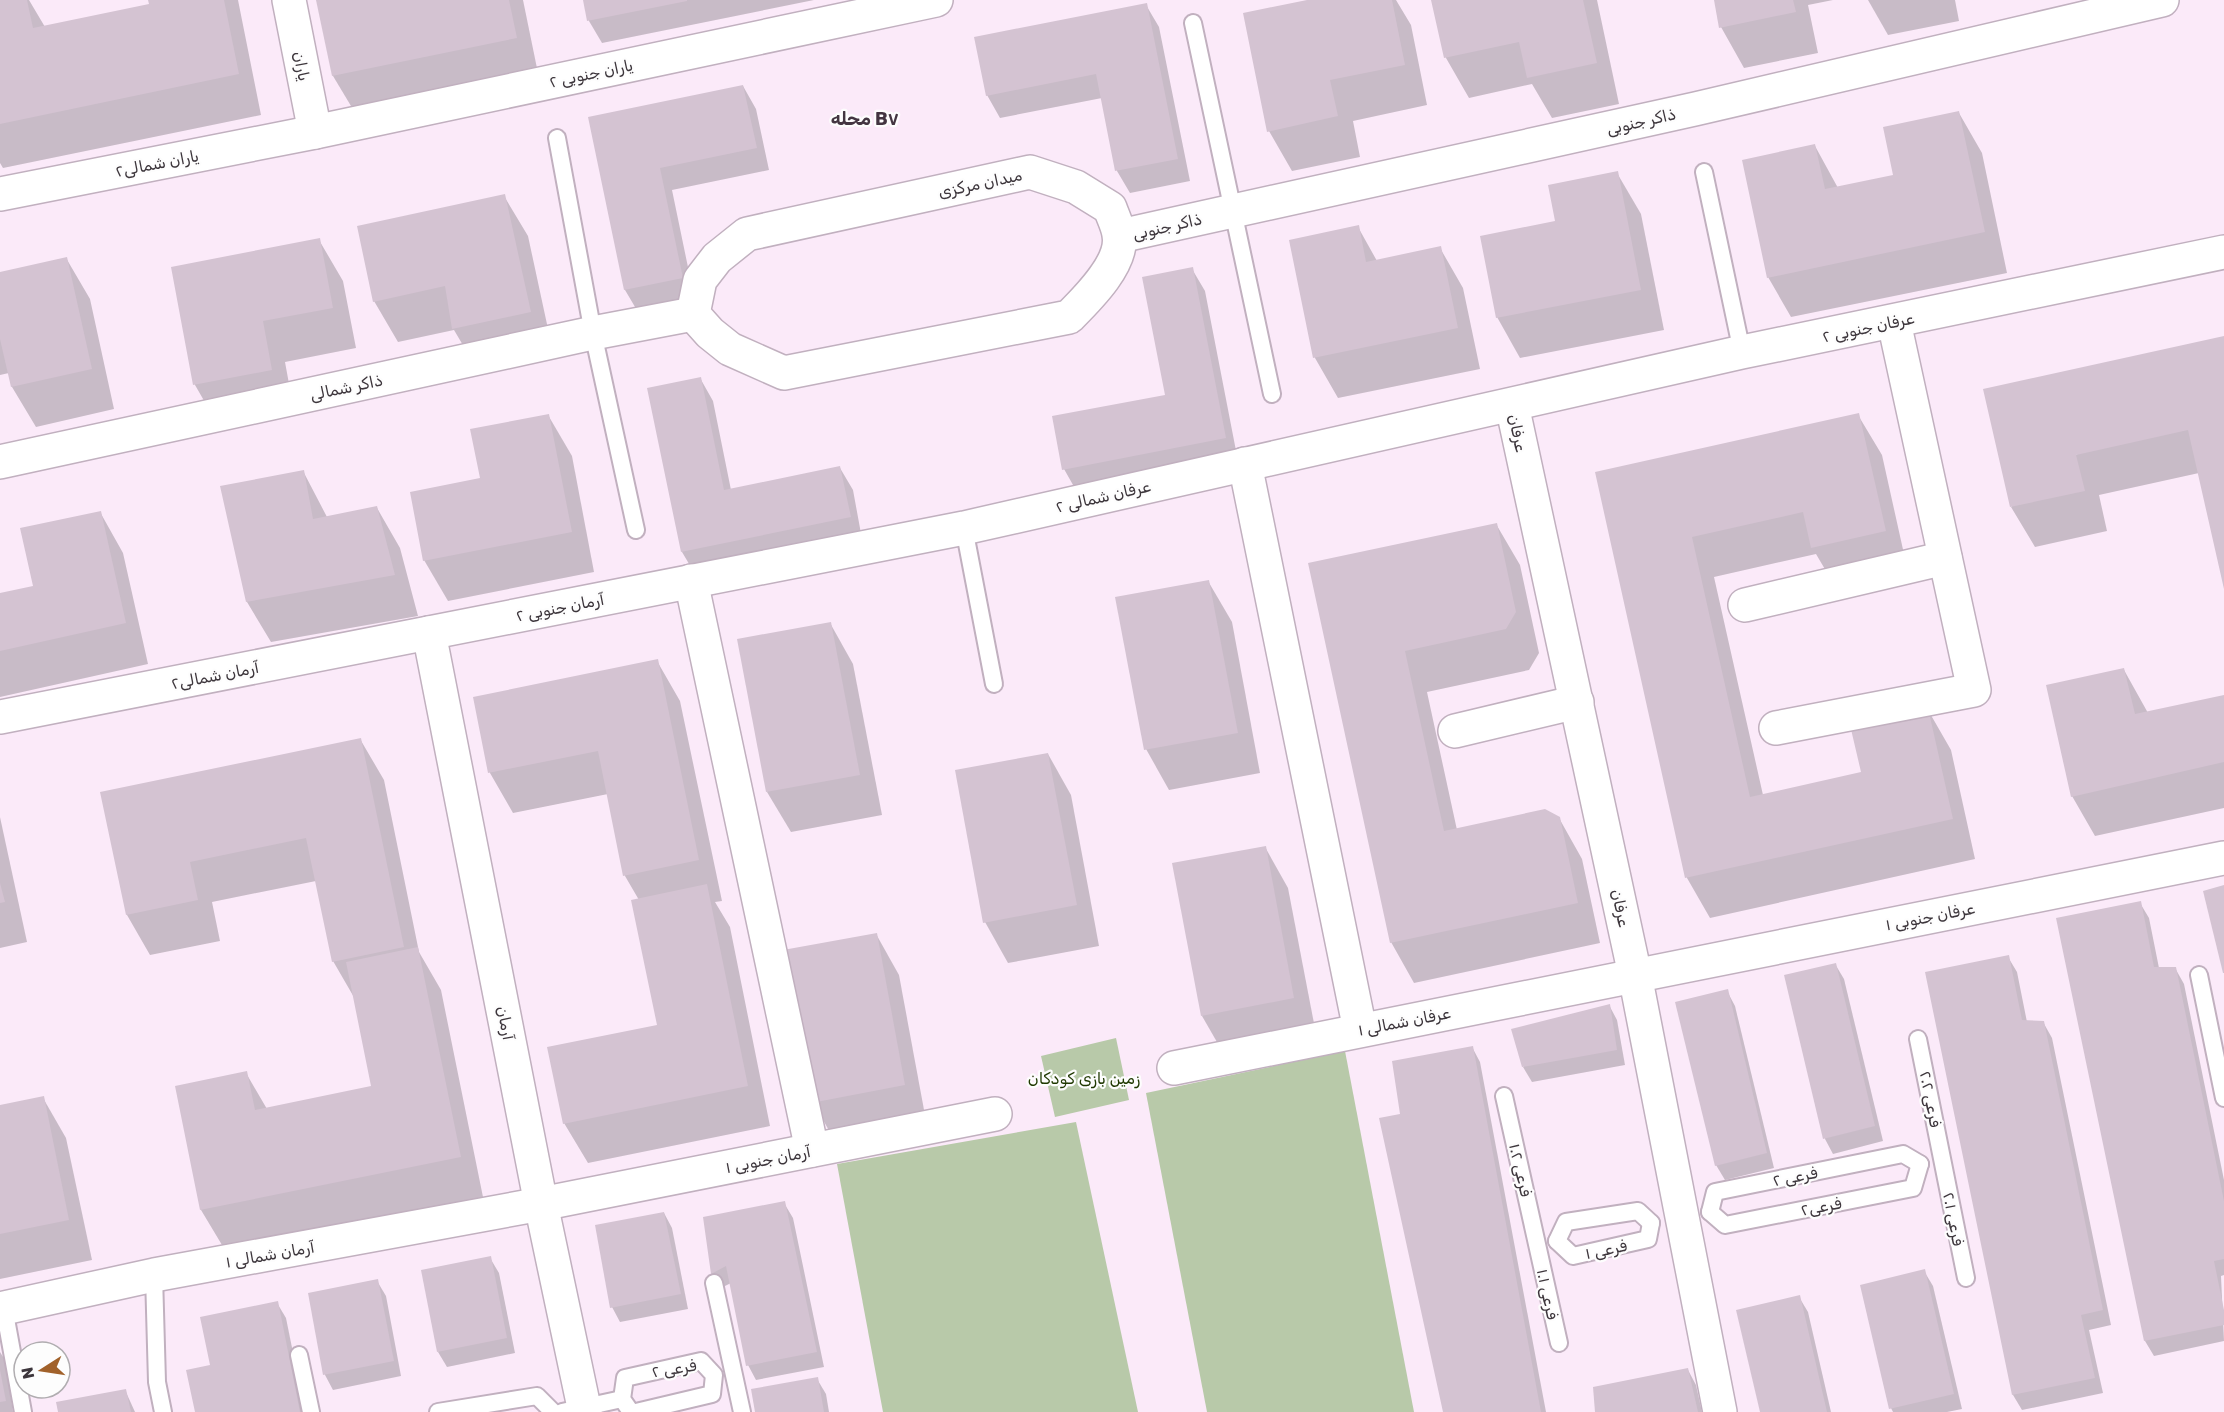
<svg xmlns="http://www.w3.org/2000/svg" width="2224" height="1412" viewBox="0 0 2224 1412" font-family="Rubik,'Noto Naskh Arabic',sans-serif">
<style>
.green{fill:#b8c9a9}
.shadow{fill:#0003}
.building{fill:#d4c3d2}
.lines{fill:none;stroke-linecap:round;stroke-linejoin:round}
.service-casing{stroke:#c1b0bf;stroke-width:20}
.minor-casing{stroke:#c1b0bf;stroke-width:36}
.tertiary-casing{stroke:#c1b0bf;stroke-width:36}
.service{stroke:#fff;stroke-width:16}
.minor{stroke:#fff;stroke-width:33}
.tertiary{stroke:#fff;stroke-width:33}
.labels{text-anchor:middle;stroke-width:4.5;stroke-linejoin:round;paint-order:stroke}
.street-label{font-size:16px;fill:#3d363c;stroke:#fdfdfd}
.park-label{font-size:16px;fill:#1f3800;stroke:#fdfdfd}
.neighbourhood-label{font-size:18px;font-weight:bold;fill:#433541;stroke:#fdfdfd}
</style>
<rect width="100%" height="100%" fill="#fbeaf9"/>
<g class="green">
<polygon points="1116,1038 1129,1100 1055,1117 1041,1056"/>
<polygon points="1345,1051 1414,1412 1207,1412 1146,1093"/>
<polygon points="1076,1122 1138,1412 883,1412 837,1164"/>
</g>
<g class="shadow">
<polygon points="0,0 29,0 45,27 151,5 150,0 238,0 261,115 3,168 0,163"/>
<polygon points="321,0 523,0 539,78 357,116 333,76"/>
<polygon points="584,0 814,0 602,43 589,21"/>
<polygon points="1314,0 1396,0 1411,25 1427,105 1353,121 1360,157 1292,171 1269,131"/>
<polygon points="1433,0 1597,0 1619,104 1552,118 1532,84 1469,98 1446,58"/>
<polygon points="1715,0 1833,0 1808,5 1818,53 1744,68 1721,27"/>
<polygon points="1868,0 1955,0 1959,21 1888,35"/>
<polygon points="1146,5 1159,27 1190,181 1130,193 1117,171 1102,98 1000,118 987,95"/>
<polygon points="743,86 756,109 769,170 672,190 695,301 638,312 625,290 590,118"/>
<polygon points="1959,113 1982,153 2007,273 1791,317 1768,277 1815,146 1838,188 1894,176"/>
<polygon points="1617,173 1641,214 1664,330 1520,358 1497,317 1556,222"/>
<polygon points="504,196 528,236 553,352 477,369 454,330 398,342 374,301"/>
<polygon points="1358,227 1377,261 1440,248 1463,288 1480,369 1338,398 1315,358 1290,242"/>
<polygon points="319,240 343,281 356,348 285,362 294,411 218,425 195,385 172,268"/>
<polygon points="66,258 90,299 114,409 36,427 12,387 9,373 0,375 0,273"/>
<polygon points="1192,269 1205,291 1238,461 1077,492 1064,469 1167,396"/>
<polygon points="2224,337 2224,586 2199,473 2099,495 2107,531 2035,547 2011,507"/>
<polygon points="700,378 713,401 731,490 840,468 853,490 862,539 695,574 682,552"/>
<polygon points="548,415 572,456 594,572 448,601 424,560"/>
<polygon points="1858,415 1882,455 1908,572 1836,588 1816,554 1714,577 1763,795 1863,773 1928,710 1951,750 1975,859 1710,918 1687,878 1597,473"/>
<polygon points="303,471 327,517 377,508 400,548 418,616 271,642 247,602 222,488"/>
<polygon points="100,512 123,553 148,664 0,697 0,595 34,587"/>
<polygon points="1496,524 1520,565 1539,653 1529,670 1427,692 1457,830 1559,818 1582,859 1600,943 1414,983 1391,942 1310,565"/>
<polygon points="1208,581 1232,622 1260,773 1169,790 1146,749"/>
<polygon points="830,623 853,664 882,815 791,832 767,792"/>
<polygon points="657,661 680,701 722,901 715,902 730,927 770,1126 588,1163 564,1123 658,1026 639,900 625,876 608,794 513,813 490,773 475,698"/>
<polygon points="2124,670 2148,713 2224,696 2224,808 2095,836 2072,796"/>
<polygon points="360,739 384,780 419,952 441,990 483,1197 225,1250 201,1210 176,1087 246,1073 267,1109 373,1087 355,999 333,961 316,881 212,902 220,941 150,955 127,915 102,793"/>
<polygon points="1048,754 1071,795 1099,946 1008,963 985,922"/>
<polygon points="0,817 27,942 0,948"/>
<polygon points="1265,847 1288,888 1317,1039 1225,1056 1202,1016"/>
<polygon points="2140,903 2149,918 2159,968 2175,968 2184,984 2224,1180 2224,1275 2221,1276 2224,1341 2154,1356 2145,1341 2058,920"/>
<polygon points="876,934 899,975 927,1126 836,1143 813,1102"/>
<polygon points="2008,957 2017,972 2027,1022 2043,1022 2052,1038 2111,1325 2089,1330 2103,1393 2022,1410 2013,1395 1926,973"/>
<polygon points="1835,964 1844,979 1883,1141 1833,1154 1825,1139"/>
<polygon points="1727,991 1735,1006 1774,1168 1725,1180 1716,1165"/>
<polygon points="1609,1005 1617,1020 1625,1065 1532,1082 1523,1067"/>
<polygon points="1472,1047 1480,1062 1546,1412 1445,1412 1402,1115"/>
<polygon points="43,1098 66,1138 92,1260 0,1279 0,1107"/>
<polygon points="784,1203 793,1218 824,1367 756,1380 748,1365 731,1283 721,1288 712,1273"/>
<polygon points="664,1213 672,1228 688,1309 620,1322 612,1307"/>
<polygon points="490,1258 499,1273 515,1353 447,1367 438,1352"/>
<polygon points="1924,1271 1933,1286 1962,1409 1947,1412 1893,1412 1891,1408"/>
<polygon points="377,1281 386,1296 401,1376 333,1390 325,1375 310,1294"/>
<polygon points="1799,1297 1808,1312 1831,1412 1761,1412"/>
<polygon points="277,1303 286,1318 305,1412 196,1412 212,1366"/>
<polygon points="0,1352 5,1360 13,1412 0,1412"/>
<polygon points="1688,1370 1696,1385 1702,1412 1597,1412"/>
<polygon points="817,1379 826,1394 829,1412 757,1412"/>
<polygon points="125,1390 135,1412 59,1412"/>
</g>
<g class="building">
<polygon points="0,0 27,0 33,28 149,4 148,0 224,0 239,74 0,124"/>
<polygon points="316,0 509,0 517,38 332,76"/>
<polygon points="583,0 687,0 687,1 587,21"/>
<polygon points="1307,0 1392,0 1405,65 1330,80 1338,116 1267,132 1243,13"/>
<polygon points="1431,0 1583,0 1597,63 1527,78 1519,42 1444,58"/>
<polygon points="1714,0 1793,0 1796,12 1719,28"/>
<polygon points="1147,3 1178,159 1115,171 1096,74 986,96 974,37"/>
<polygon points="743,85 757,148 660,168 683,278 624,290 588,117"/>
<polygon points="1959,111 1985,232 1767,278 1742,160 1815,144 1825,189 1893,175 1883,127"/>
<polygon points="1618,171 1641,290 1496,318 1480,236 1555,221 1548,185"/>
<polygon points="505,194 531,312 452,329 445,286 373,302 357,226"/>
<polygon points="1359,225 1366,262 1441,246 1458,328 1313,358 1289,240"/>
<polygon points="320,238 333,308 263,321 272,370 193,385 171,267"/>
<polygon points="67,257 92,369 11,387 0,339 0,272"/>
<polygon points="1193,267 1226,438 1062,470 1052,416 1165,395 1142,277"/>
<polygon points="2224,336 2224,589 2188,430 2076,455 2085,491 2010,507 1983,389"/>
<polygon points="701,377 724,490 840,466 851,517 681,552 647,388"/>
<polygon points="1859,413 1886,531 1811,548 1803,512 1692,537 1750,797 1861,772 1850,725 1928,708 1953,819 1685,878 1595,472"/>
<polygon points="549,414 572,532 423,561 410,492 480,478 470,429"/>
<polygon points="304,470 313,519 377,506 395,575 246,602 220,486"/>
<polygon points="101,511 126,623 0,651 0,593 33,586 20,528"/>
<polygon points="1497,523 1516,612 1506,629 1405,651 1444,831 1545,809 1560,817 1578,903 1390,943 1308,563"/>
<polygon points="1209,580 1238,733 1144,750 1115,597"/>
<polygon points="831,622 860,775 766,792 737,639"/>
<polygon points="658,659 699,860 623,876 598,751 488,773 473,697"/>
<polygon points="2124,668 2135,714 2224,695 2224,762 2071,797 2046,685"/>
<polygon points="361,738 404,947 332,962 306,838 190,862 198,900 126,915 100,792"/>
<polygon points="1048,753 1077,905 983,923 955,770"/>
<polygon points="1266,846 1294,998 1201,1016 1172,863"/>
<polygon points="0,883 5,902 0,903"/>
<polygon points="707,884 748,1086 563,1124 547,1047 657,1025 631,900"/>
<polygon points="2224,885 2224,973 2223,973 2203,891"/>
<polygon points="2141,901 2154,967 2176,967 2224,1201 2224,1259 2214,1261 2224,1310 2224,1325 2144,1341 2056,918"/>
<polygon points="877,933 905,1085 811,1103 783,950"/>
<polygon points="418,947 461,1157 200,1210 175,1086 247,1071 255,1110 371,1086 346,962"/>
<polygon points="2009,955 2022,1020 2044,1021 2103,1310 2081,1315 2095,1378 2012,1395 1925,972"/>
<polygon points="1836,963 1875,1126 1823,1139 1784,975"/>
<polygon points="1728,989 1767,1153 1715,1166 1675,1002"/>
<polygon points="1610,1004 1617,1050 1522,1067 1511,1029"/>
<polygon points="1473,1046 1541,1412 1443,1412 1379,1118 1400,1114 1392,1061"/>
<polygon points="44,1096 69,1220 0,1234 0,1105"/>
<polygon points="785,1201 817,1352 746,1366 726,1266 711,1274 703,1217"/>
<polygon points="664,1212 681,1294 610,1308 595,1225"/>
<polygon points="491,1256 507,1338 437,1352 421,1270"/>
<polygon points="1925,1269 1954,1394 1889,1409 1860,1285"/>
<polygon points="378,1279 394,1361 323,1375 308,1293"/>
<polygon points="1800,1295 1827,1412 1760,1412 1736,1310"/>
<polygon points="278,1301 300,1412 195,1412 186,1370 210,1365 200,1317"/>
<polygon points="1688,1368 1698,1412 1595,1412 1593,1387"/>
<polygon points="0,1370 6,1401 0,1402"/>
<polygon points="818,1377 824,1412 755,1412 751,1389"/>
<polygon points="126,1389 131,1412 58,1412 56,1402"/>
</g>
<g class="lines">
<g class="service-casing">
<g id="service">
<polyline points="1193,23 1272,394"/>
<polyline points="557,138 593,333 636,530"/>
<polyline points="1704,172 1742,352"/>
<polyline points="964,528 994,684"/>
<polyline points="2199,975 2224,1098"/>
<polyline points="1918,1039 1966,1278"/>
<polyline points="1504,1096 1559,1343"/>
<polyline points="1710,1212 1725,1225 1913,1188 1920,1164"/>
<polyline points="1710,1212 1715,1192 1903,1154 1920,1164"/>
<polyline points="1557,1241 1573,1256 1648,1239 1651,1223"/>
<polyline points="1557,1241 1566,1222 1638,1211 1651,1223"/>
<polyline points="154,1275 157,1382 163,1412"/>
<polyline points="714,1283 742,1412"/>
<polyline points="4,1308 23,1412"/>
<polyline points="299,1355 311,1412"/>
<polyline points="438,1412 537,1396 553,1412"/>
<polyline points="562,1412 622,1399"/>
<polyline points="631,1412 622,1399 625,1378 701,1361 714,1375 712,1394 636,1412"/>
</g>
</g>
<g class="minor-casing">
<g id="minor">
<polyline points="1245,464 1360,1030"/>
<polyline points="691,581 812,1150"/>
<polyline points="1745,605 1945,558"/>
<polyline points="1776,728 1974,690 1894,322"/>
<polyline points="1455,731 1577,702"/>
<polyline points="1174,1068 2224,858"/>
<polyline points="0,1309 154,1275 541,1204 995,1114"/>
</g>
</g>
<g class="tertiary-casing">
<g id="tertiary">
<polyline points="289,0 315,132"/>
<path d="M1030 172 1076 187 1110 208C1113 217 1118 226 1119 235 1124 263 1087 299 1069 317L784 373 730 349 710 333 693 314 700 280 717 258 747 234Z"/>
<polyline points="0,194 315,132 936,0"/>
<polyline points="1120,236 1695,109 2162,0"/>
<polyline points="1512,405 1635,975 1720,1412"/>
<polyline points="0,462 593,333 693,314"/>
<polyline points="429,633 541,1204 585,1412"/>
<polyline points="0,717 964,528 1742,352 2224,252"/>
</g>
</g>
<use href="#service" class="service"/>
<use href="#minor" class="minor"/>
<use href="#tertiary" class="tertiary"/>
</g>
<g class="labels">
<g class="street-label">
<text transform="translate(302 66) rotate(79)" y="6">یاران</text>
<text transform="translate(591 73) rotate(-12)" y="6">یاران جنوبی ۲</text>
<text transform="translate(1641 121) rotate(-13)" y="6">ذاکر جنوبی</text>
<text transform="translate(157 163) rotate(-11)" y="6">یاران شمالی۲</text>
<text transform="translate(980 183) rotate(-12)" y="6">میدان مرکزی</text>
<text transform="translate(1167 226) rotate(-13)" y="6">ذاکر جنوبی</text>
<text transform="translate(1868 327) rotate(-12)" y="6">عرفان جنوبی ۲</text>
<text transform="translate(346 387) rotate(-12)" y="6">ذاکر شمالی</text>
<text transform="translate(1518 433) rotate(78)" y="6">عرفان</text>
<text transform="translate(1103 496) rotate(-13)" y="6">عرفان شمالی ۲</text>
<text transform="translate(560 607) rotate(-11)" y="6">آرمان جنوبی ۲</text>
<text transform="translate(215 675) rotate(-11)" y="6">آرمان شمالی۲</text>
<text transform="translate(1621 908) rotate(78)" y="6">عرفان</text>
<text transform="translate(1930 916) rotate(-11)" y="6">عرفان جنوبی ۱</text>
<text transform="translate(1404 1021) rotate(-11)" y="6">عرفان شمالی ۱</text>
<text transform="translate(506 1023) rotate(79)" y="6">آرمان</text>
<text transform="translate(1931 1099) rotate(79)" y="6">فرعی ۲.۲</text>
<text transform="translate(768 1159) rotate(-11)" y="6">آرمان جنوبی ۱</text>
<text transform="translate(1521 1170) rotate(77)" y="6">فرعی ۱.۲</text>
<text transform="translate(1795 1176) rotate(-11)" y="6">فرعی ۲</text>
<text transform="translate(1821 1206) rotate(-11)" y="6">فرعی۲</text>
<text transform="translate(1954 1219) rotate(79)" y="6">فرعی ۲.۱</text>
<text transform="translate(1606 1249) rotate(-12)" y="6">فرعی ۱</text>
<text transform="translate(270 1254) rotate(-10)" y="6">آرمان شمالی ۱</text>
<text transform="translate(1548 1294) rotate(78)" y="6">فرعی ۱.۱</text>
<text transform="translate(674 1368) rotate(-9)" y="6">فرعی ۲</text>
</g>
<g class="park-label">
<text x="1084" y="1084">زمین بازی کودکان</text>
</g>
<g class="neighbourhood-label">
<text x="865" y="125">محله B۷</text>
</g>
</g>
<g transform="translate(42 1370) rotate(258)"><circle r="28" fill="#fdfdfd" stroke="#b0adb0" stroke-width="1.5"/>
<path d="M0-4.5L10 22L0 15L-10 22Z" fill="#a1612a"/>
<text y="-9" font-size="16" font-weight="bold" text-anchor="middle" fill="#3d363c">N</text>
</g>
</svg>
